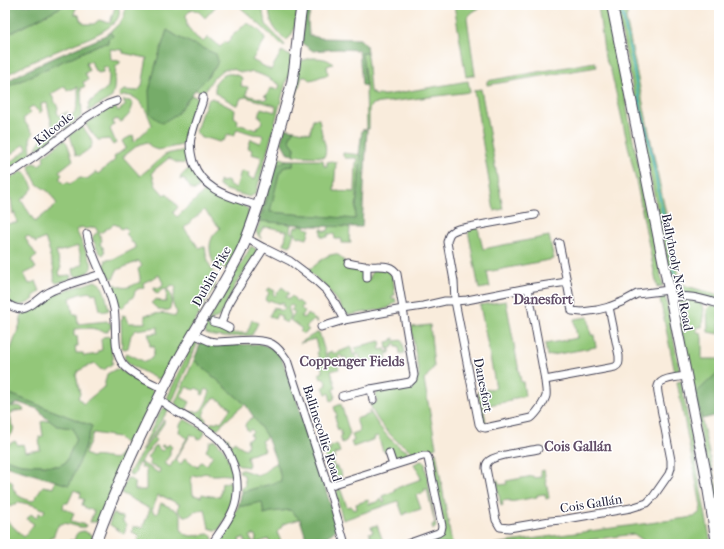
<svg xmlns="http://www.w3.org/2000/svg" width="724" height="549" viewBox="0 0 724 549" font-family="'IM FELL French Canon',serif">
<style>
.green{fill:#93c779;stroke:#5a745a}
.forest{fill:#76ac69;stroke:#4c6752}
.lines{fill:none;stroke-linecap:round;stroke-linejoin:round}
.stream{stroke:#40afbd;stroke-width:2}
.street-casing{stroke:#424053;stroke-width:9}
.secondary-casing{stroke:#424053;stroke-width:12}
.street{stroke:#fff;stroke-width:7}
.secondary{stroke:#fff;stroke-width:10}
.labels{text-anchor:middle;stroke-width:3;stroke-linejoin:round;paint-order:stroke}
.street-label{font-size:13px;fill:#22223b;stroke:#fff}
.neighbourhood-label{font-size:14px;font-weight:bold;fill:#624e68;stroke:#fff}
</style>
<rect width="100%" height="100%" fill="#fff"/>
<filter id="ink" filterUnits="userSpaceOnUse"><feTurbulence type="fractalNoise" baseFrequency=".025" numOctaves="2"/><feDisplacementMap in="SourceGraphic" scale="8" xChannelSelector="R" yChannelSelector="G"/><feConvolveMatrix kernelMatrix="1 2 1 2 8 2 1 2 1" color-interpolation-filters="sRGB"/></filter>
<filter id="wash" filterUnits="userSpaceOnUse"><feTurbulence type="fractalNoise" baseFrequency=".012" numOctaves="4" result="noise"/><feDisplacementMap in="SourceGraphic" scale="16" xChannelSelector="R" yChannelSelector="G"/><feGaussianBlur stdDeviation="0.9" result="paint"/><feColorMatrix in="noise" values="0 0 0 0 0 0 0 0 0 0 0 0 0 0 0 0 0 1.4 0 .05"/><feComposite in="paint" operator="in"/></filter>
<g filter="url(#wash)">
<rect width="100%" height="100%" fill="#f9ecdc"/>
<g class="green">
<path d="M65 5H77L74 14 79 15 80 20 85 24H94L99 20 110 23 114 10 116 6H118C121 13 119 18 114 23 101 35 80 41 64 48 44 56 24 65 5 76V36Z"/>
<path d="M124 5H156L158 7H170L172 5H217L205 18 199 12 192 9 186 15 187 26 196 37 203 42 207 38H209L220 47 225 42 227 44 232 36 247 23C253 26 264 32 265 40L252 60 271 70 282 51 288 55H290L292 60 289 78H287L256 193 250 197 226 190 219 186V180L222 182 226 181 229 182V185L236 188 241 171 249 173 248 177 255 180 262 157 251 154 252 152 251 149 248 148 251 139 260 143 262 141 263 135 253 134 237 129 234 136 228 134 224 140 219 142 210 139 201 138 196 132 201 115 208 100 212 98 235 110 234 117 238 120 237 124 257 130 258 126C262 124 263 121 260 116H258L261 108 275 112 276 106 246 97 241 98 238 105H236L215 93V86L214 85C221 74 230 70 242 78L241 86 248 87 246 95 266 100 267 97 264 96 267 95 270 88 278 90 280 85C270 79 260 72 248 72 243 71 247 73 242 72 239 72 236 70 233 69 219 67 211 81 205 91L202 92 195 90 207 78 211 72 216 66 180 38 167 30 156 64 149 91 177 114 191 95 198 98 200 100 187 144 158 150 152 148 147 142 138 145 123 157 140 176 166 154 186 150 187 159 185 163C178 165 174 161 169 158L154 170 152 173 156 186 164 195 166 193 178 207 173 213 177 217 204 192 208 190 223 199 244 206 248 209 249 216 243 233 245 234 226 269 223 267 216 269C212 260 207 248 212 238 213 234 218 231 220 228L204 210 184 228 199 248 203 246 205 247C206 251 206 256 208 260 210 270 216 272 214 282L216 284 173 361 166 375 162 378 157 379 132 366 128 363 124 357 126 353 129 354 145 362 152 358 154 352V346H150L149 336 148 334 158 333V327L136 330 131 335 128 348 125 349 122 348 121 320 123 318 122 315 126 316 129 323H145V315C155 314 166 311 175 317L177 312C170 304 174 297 176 287L172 285 168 288 162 289 158 294 155 292 154 287 161 288 163 283 159 275 143 283 144 287 138 289 135 291 134 296C128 300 126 305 121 309V307L119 305 114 289 115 284C126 291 130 286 140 282V277L138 269 142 266 139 261 117 270 113 279 110 277 104 266 106 262 105 260 114 259 136 248 133 242 132 243 126 233 128 232 125 227 121 229 119 226 114 224 99 234 102 240 100 244C103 247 107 252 103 255L99 252 92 238 94 235 98 232 95 227 85 229 82 227 76 230 91 262C93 271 86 274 78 277L74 275 73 269 83 264 78 246 69 249 56 252 61 267 59 271 60 276 70 275 71 276 69 280 56 283 54 281C55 271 53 264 49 255H51L45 238 35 243 34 240H32L28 236 25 238 37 256 31 260 36 268 24 274 29 284 36 281 40 291 33 297 34 299C24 306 17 308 7 300L11 293 7 290 5 292V252L10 247 6 243 5 244V224L17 223 15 213 13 214 11 199H8V201H5V180L11 178 22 171C28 173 30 182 33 188L29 193 21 200 35 222 57 204 49 192 37 184 30 170 29 165 34 163 39 165 44 161 43 156 64 140 67 143 73 160 59 171 62 175 60 177V180L64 184 68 182 70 184 80 178 87 179 96 172 98 174 115 160 114 157 126 148 122 141 133 135 134 139 133 141 134 142 152 125C147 112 139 90 120 97L119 94 124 90 138 91 142 86 147 58 123 53V50L110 49 111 60 120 61V63L116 66 114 89 112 97 89 111 88 110 89 103 108 87 109 77 108 67H103V72L98 73 97 70 95 71 91 61 86 63 89 71 85 73 88 80 83 82 85 87 81 88 82 116 65 129H64C64 120 72 117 76 110 79 103 78 94 78 87L67 91 65 86 51 94 58 108 57 112 59 116 67 112H68L58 123 56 135 41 148H36C41 138 44 136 53 130L47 103 41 104 42 111 40 113 33 106 28 109 31 113 23 119 27 125 33 133 30 139 31 155 20 163 5 171V159L7 163 15 159 27 149 25 144 8 156 5 148V88L100 44 108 43V39L113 36 110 32C118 25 128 17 124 5Z"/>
<polygon points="238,5 262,5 264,18 267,26 285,45 284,47"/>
<path d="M269 5H299C297 13 295 34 289 38 288 39 287 39 286 40 273 29 269 22 269 5Z"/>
<path d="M454 5H489C479 8 473 10 467 18L475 75 466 77Z"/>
<path d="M598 5H607C624 99 644 192 663 286L657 287 637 185 611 71 605 58Z"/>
<polygon points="616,5 635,5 628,11 626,18 643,103 680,282 686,286 719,295 719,301 685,293 673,289"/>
<polygon points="362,53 367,53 370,91 375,95 386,95 468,81 470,92 372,104 369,109 369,129 367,129 366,86"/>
<path d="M312 58C319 58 328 58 333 64L327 66 328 75C321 75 316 80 309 80L306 77H302L294 102 292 99 300 61Z"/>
<polygon points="595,62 597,67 487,85 487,81"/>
<polygon points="481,89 503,209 494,211 474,90"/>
<path d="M123 100 130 101 133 104C131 113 128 117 121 122L117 119 113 121 114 125 110 129 116 143 113 145 109 139 98 140 92 133 85 124 107 110 115 107 118 111 126 105Z"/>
<path d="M313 119H319L322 134C322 138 324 140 325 144 326 148 326 153 324 157L301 156 294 155 295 148 289 140 292 132 294 130 310 133Z"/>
<path d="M82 126C86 132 96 142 90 148 87 151 83 153 79 156L76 155 70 135Z"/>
<polygon points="343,153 361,155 355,219 269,212 279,174 284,167 293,166 294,160 323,160 324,166 327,166 327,162 331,161 336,162 334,191 355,192 356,163 358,160 357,158 345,158 343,156"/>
<path d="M277 157 287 160 276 166 260 221 291 224 290 232 293 233 295 227H299V225H305V228L310 229 307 239 296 236V234L294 233 290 246 284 244 287 231C281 231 266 224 262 229 260 232 260 236 261 239L256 232 260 222 258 221 273 167Z"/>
<polygon points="187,170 191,170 199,183 199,188 195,190 192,190 183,178 180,180 181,176"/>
<polygon points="329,226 350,227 349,241 351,241 351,243 342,243 342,239 335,239 334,234 328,234 328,237 321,237 321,229 323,229 323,231 328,231"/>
<polygon points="478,228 483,249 549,236 554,259 487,272 490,287 479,289 468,230"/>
<path d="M251 246 256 249 257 254 237 282 220 316 216 318 212 319 211 325 236 334 237 333H247L252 320 258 323 252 335C238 336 220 339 206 334L205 331V327Z"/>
<path d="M335 254C342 256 343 259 346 265L353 268 362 269 370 279C372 265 376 269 388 270V272L390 273 393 277 395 295 392 296V299L395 298 396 302 394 304 389 307V308L350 315C343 314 341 305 336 299 329 289 316 278 307 270 320 265 320 256 335 254Z"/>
<path d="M95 281C105 284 106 300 109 310 105 311 104 313 100 310L96 293 92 294 91 292 79 294 70 298 73 314H77L78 324 107 321 109 323H111V328L108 330V332C102 332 100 330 95 329 88 327 80 329 74 329V336H77L78 346H75L76 353H83L84 356 98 354V351L102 350 101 339 103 337 108 336 109 337 111 338 112 355 114 358 112 360 113 363 104 370 100 369 94 363 78 371 76 375 80 394 78 397 83 404 105 386V382L107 374 116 369 118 370 119 369C130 378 145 381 155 393V397L131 440 133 441 131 446 128 447 118 437 93 433 85 454 91 457C100 455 109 460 118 458L123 449 127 450 129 452 98 522H90L94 511 84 507 85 506 82 505 84 499 80 498 81 493 74 490 68 503H64L63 508 74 513 71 521 86 525 85 527C78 529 65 520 59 525 56 527 55 534 53 537L51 536 48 543 51 544H5V519L24 537 34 524 27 519 31 514 36 518 39 513 43 514 45 510 33 505 19 502 10 507 5 501V480C9 479 11 480 13 484L12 486C17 497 21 498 32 501 37 498 39 490 43 486L53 488 55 481 69 485 82 456 92 426 5 392V365L20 324 22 313 32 310 44 301 55 294Z"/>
<polygon points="282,287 289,293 286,297 289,299 292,296 295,299 295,300 297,302 298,301 303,305 301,308 305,312 301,317 304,318 308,314 318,322 317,323 314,320 306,327 309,330 303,334 300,331 302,329 290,320 295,312 291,310 294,307 291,305 288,308 289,309 289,310 291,316 287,323 281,320 282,317 277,314 275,319 269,316 274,307 281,311 283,309 284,310 285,307 282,306 284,303 282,302 279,304 270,300 268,302 265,300 269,293 267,291 269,288 275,291 273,294 275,296"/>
<path d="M167 290H168C174 295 172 304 169 310 159 312 158 309 151 303L157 299 162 302H166Z"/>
<polygon points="662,293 665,295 680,372 675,373 659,294"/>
<path d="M684 299 701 302 702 306 704 308 702 327H697V332L701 333 702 338V359H719V371L696 394 719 499V532L677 309C678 303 679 301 684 299Z"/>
<polygon points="506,301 521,382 523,382 525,396 511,399 511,401 483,406 486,423 485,423 483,422 478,391 496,388 480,305"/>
<polygon points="711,305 719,307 719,334 708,332 707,309"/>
<polygon points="588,317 591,335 594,335 596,347 547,356 545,344 577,338 574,319"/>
<path d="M430 325 434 367 424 380 436 447 421 453 420 450 412 453C409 447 402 445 397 441 386 431 375 419 370 404L377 402 375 395 378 391 415 382 419 375 411 327Z"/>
<polygon points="319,332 328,362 331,361 330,357 328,357 327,353 332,351 334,354 351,347 353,355 356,355 358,364 348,367 346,357 342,358 341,355 338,356 339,359 337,360 339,369 331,371 336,388 333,389 335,395 334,399 331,401 329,393 326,394 323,387 327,385 324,378 321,379 319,374 323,372 317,352 318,351 315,339 300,343 311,336"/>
<polygon points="394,338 395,341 402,340 405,353 400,354 399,347 396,347 395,343 393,344 393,347 390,348 390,353 386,354 387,358 367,362 367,360 361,361 359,354 356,355 355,348 363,346 364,345 380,341 381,346 379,346 380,350 385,349 386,352 389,351 389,348 387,349 386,342 392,341 392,339"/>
<path d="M193 342H198L171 404C168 402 167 400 168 396Z"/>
<path d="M194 360 245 404 231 416 216 430 209 425 211 423H215L218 421 221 422 231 408 216 398 209 402 203 415 206 420 205 423 188 414C192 410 195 413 200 411 204 409 209 395 210 391L206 389 203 395 201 394 202 391 196 388 194 390 186 387 181 397 190 402 185 412 181 410 175 403Z"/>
<polygon points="681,381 711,544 646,544 644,541 634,534 582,541 567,544 494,544 694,517 700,512 701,506 677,382"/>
<path d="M5 403C7 404 8 405 10 406 16 408 19 403 24 410L15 411 10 414 12 426 14 427 12 434 5 441Z"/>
<polygon points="341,404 350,434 346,441 342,443 340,437 342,436 340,430 338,430 336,425 337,424 335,417 337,416 334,407"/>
<polygon points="165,408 169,409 141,451 159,414 162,409"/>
<polygon points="369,410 379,426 389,438 401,448 407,451 409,454 397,459 394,458 391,450 385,452 384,450 383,451 378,436 374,437 375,439 353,447 351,442 354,441 352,434 360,431 356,419 370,414"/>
<path d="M254 417 267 437 261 441 265 450 247 456 249 465H248V467L242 466 236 463C233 454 229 445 223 437L228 438 231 444 235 441 238 445 240 446 245 449 247 448 248 442 247 440 252 437 250 434 253 432 251 429 248 431 245 426C246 421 250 419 254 417Z"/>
<path d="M184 419 205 431C204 435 203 438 199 439L191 434 175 460 181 464 185 458 197 467 201 462 207 465 213 455 206 451 210 442 215 440 225 451 234 476C226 475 224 474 217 475 208 476 208 470 197 476L193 475 191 480 192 484 193 495 201 497 202 494 210 496H211L220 497 222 483C225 484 227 483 228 481L235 485V488L231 508 219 530H215L209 528 205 509 195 511 189 516H185L178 511 179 504 162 496 161 497 158 495 152 511 157 514 161 503 174 509 181 515V529L184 534 191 536 208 534 211 535 213 539 210 544H136L139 536 132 532 133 527H143L150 509 121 493 127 478C135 481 135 482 135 490H146V469L141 467 142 465 138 463 136 471 135 474 133 476H131L129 473 136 461 164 420V423L154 438 156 440 140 462 159 473 160 469 149 465 151 461 147 458 155 446H157L159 449 162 451 165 449 161 446 163 445 167 447 169 444 172 447 170 450V455L164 463 170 467 187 438 179 432 180 425Z"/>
<polygon points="49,420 57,426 74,428 76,439 66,462 59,466 21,464 5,459 5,446 15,441 18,445 23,444 25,452 40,450 39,437 43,436 41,422"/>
<polygon points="337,444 340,452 334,454 335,458 332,459 334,467 337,466 338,470 340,470 342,476 335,478 332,475 323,450 328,448 329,451 331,451 330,447"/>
<polygon points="436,452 452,544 421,544 439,538 444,533 444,525 432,459 433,456"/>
<polygon points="421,461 424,462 425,464 436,527 433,530 432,525 435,523 427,489 424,489 425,492 416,495 421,509 408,513 408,512 406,512 406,514 403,515 398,501 343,520 336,494 338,489 340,488 347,507 351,506 353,510 357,509 356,504 368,500 369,504 377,502 381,499 383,503 385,502 382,496 395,491 394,489 421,479 417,468 416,468 414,464"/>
<polygon points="277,463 282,481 242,492 241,488 243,488 245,485 244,475 240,473 239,470 243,470 257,475 265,472 270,466"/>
<polygon points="544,470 549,498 546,499 545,494 537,495 537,497 510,502 510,500 502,501 503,505 501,506 496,480 498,480 499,485 507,484 506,481 533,476 534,478 541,477 541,471"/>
<polygon points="262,502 264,514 271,512 290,510 300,519 283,524 281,528 277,532 282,544 270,544 269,539 256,543 255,541 256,538 255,535 252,535 250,536 251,541 253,541 254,544 246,544 244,538 239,539 240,544 216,544 238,507 256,503"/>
<polygon points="113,513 117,516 123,517 123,522 126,524 126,527 124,534 109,524"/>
<polygon points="377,525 384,544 378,544 377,542 370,544 351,544 358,541 360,543 371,539 369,533 373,532 371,527"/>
<path d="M84 531 93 536 90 544H68L70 540 74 541C76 534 76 532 84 531Z"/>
</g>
<g class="forest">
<polygon points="12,5 65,5 5,36 5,14 7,13"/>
<polygon points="305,5 312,5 308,21 309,35 320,38 360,39 366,45 367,53 362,53 366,86 362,85 359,50 337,49 313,51 303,44 302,42"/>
<polygon points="167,30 180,38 216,54 218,61 216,66 211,72 207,78 195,90 177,114 162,123 150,114 149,91 156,64"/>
<path d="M110 32 113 36 108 39V43L100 44 5 88V82C25 71 46 61 67 52 82 45 97 41 110 32Z"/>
<polygon points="285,128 294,130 292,132 289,140 295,148 294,155 288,154 282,143 281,142"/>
<polygon points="367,129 362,227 314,226 260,221 265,207 275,166 276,166 287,160 294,160 293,166 284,167 279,174 270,212 355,219 361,155 359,154 362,130"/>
<path d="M201 342 224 345 261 344 270 347 276 351 281 357 291 382 337 525C336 533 328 536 321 538 315 535 311 536 307 541L300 519 290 510 271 512 264 514 262 502 238 507 242 492 281 481 279 469 267 437 245 404 194 360Z"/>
<polygon points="719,371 719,415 702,419 696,393"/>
<polygon points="5,392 92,426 82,456 69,485 5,466 5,459 21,464 59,466 66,462 76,439 73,428 57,426 45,417 38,409 19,403 11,406 5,403"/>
</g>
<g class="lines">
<polyline class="stream" points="630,5 622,11 632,60 640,104 649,141 676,283"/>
</g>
</g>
<g filter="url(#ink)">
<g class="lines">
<g class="street-casing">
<g id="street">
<path d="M203 97C203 102 201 106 199 111 196 120 193 129 191 138 189 146 191 154 193 162 203 192 232 197 258 206"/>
<polyline points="5,175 14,171 36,156 87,117 108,104 117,101"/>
<path d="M87 234C92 261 109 283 114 309 117 324 113 348 121 361 127 373 152 383 164 389"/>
<polyline points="246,238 264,248 290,261 314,279 327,291 332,298 344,320"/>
<polyline points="559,243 567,282"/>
<path d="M348 263C354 264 361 266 367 266 378 267 391 263 397 274L403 309 423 306 445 301H455L467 300 528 288 567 282 572 311 582 312 597 310 609 307 624 301 637 294 669 290"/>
<polyline points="367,278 367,266"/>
<path d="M528 288 545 380C545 385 547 391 546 396 544 403 536 414 531 418L485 428 481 427 479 424 455 301 454 281 447 242C449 233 450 232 458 229L535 215"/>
<path d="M670 298C688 294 702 299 719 304"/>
<path d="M5 302C10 306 16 309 22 309 31 308 38 299 46 294 60 285 84 280 101 274"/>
<polyline points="213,322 221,324 229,328"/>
<polyline points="221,324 228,305 235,293 264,248"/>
<polyline points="321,327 344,320 403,309 414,375 413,379 410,382 371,389 342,396"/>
<path d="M193 334 209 341 215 342C231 342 259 337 272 344 279 348 283 354 287 360L328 486 345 544"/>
<path d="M545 380 615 367C620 364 619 362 619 356L609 307"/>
<polyline points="371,389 373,400"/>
<path d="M159 400C166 404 172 409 179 413 209 431 228 437 236 474 238 486 238 498 233 510 228 522 219 533 212 544"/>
<path d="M538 449C529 451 493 455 488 462 487 463 486 466 486 468L496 520 500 527 509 528 550 521 561 520 631 508 647 503 653 497 669 474 671 468V460L658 393C658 391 657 388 658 386 660 378 679 377 686 376"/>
<polyline points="389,453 393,465"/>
<polyline points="328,486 423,456 427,456 428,458 442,526 441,531 438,533 407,544"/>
</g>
</g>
<g class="secondary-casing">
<g id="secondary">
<polyline points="612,5 705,469 717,544"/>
<path d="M95 544C118 481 147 419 179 359 199 323 222 288 241 251 248 236 253 221 258 206L292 83C297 57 297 31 302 5"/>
</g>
</g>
<use href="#street" class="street"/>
<use href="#secondary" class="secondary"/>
</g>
</g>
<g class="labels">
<g class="street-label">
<text transform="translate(53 128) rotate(-38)" y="5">Kilcoole</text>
<text transform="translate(678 272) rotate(79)" y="5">Ballyhooly New Road</text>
<text transform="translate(211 276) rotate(-61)" y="5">Dublin Pike</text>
<text transform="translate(484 385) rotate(79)" y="5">Danesfort</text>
<text transform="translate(323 433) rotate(72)" y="5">Ballinecollie Road</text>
<text transform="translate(591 503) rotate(-9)" y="5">Cois Gallán</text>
</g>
<g class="neighbourhood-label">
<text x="543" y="304">Danesfort</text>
<text x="352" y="366">Coppenger Fields</text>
<text x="578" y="451">Cois Gallán</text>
</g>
</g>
<rect width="724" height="549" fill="none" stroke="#fff" stroke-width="20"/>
</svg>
